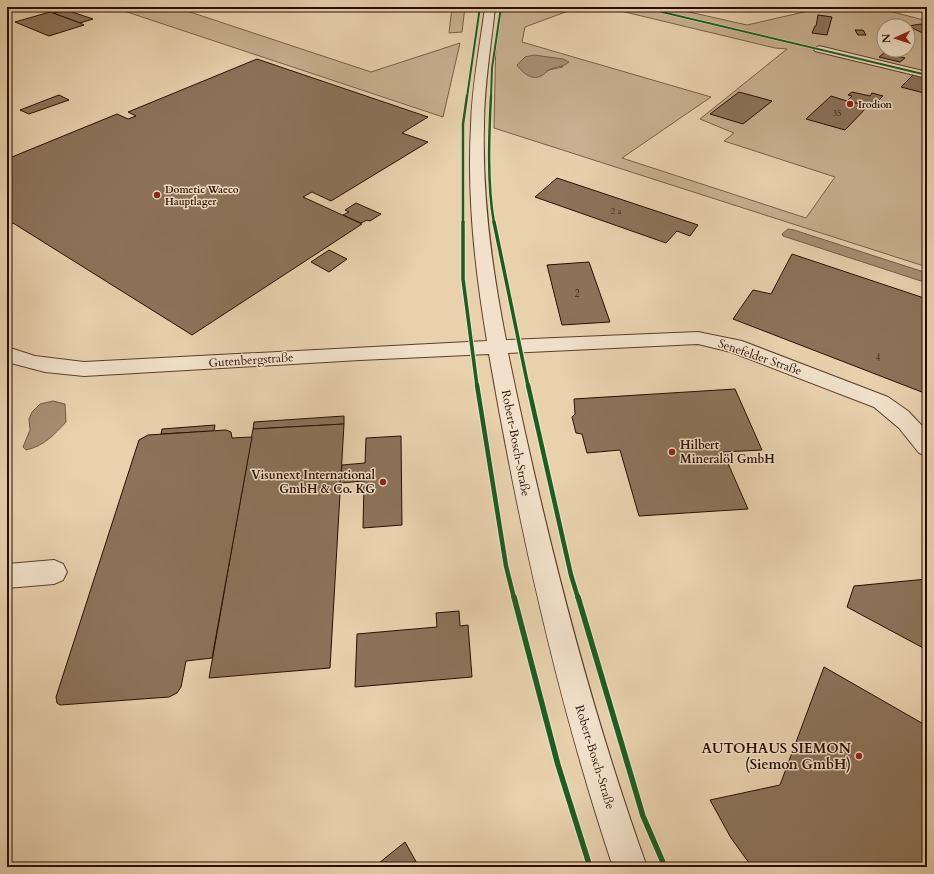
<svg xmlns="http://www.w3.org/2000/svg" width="934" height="874" viewBox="0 0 934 874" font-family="Cardo,serif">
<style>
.green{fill:#c8b090;stroke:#785f48;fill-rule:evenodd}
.water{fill:#a78f73;stroke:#745b45}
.building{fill:#8c735a;stroke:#280e00}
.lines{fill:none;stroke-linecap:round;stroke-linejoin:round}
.minor-casing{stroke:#583f2c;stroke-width:2}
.minor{fill:#f1e1ca;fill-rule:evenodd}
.cycleway-far4-casing{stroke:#f1e1ca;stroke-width:3}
.cycleway-far3-casing{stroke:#f1e1ca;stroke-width:4}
.cycleway-far2-casing{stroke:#f1e1ca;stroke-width:5.5}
.cycleway-far1-casing{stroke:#f1e1ca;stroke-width:7}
.cycleway-casing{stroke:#f1e1ca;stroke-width:8}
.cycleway-far4{stroke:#1b5e20;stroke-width:2}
.cycleway-far3{stroke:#1b5e20;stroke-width:2.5}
.cycleway-far2{stroke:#1b5e20;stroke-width:3.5}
.cycleway-far1{stroke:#1b5e20;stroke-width:4.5}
.cycleway{stroke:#1b5e20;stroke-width:5.5}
.poi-dot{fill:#8f2418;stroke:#f1e1ca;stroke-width:1.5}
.labels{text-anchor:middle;stroke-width:3;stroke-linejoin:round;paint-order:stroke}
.far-number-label{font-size:9px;fill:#412716}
.far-poi-label{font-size:10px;font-weight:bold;fill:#280e00;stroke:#f1e1ca;text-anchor:start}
.number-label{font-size:10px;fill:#412716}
.street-label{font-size:12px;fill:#280e00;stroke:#f1e1ca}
.poi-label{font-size:12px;font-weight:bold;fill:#280e00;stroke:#f1e1ca;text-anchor:start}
.near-poi-label{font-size:14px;font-weight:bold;fill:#280e00;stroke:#f1e1ca;text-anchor:end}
</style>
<rect width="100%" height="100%" fill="#e9d1ae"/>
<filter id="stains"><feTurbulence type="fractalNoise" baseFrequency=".005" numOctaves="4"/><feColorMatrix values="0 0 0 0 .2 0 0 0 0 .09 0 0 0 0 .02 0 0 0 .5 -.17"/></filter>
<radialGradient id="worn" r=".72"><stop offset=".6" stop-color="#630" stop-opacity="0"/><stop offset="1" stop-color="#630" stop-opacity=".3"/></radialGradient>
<g class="green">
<polygon points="112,7 169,7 190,12 371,72 460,43 443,117"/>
<polygon points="452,7 465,7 462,32 449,33"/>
<path d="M503 7H579L525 27 522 42 711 97 622 158 806 218 835 177 724 141 734 133 700 119 787 49 775 48 604 7H667L747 25 826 7H874L927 21V267L494 128 496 35ZM884 26H908V50H884ZM525 57 563 67 549 70 543 74Z"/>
</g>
<g class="water">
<path d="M534 55 563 59 569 62C563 67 555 67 548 70 546 72 544 75 541 76 531 81 522 72 517 65L525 57Z"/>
<polygon points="788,229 794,230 927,273 927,283 783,236 782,234"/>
<path d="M53 401 65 404 66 422C54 435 44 446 26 450L23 447 30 430 29 419 32 412 40 404Z"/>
</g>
<g class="building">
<polygon points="66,10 93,19 80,23 53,13"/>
<polygon points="50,12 80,23 84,25 49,36 15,22"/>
<polygon points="818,15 832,17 827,35 812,33 815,26 816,26"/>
<polygon points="921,24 927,27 927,35 908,26"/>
<polygon points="855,30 863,30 866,35 858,35"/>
<polygon points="884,53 905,58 900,62 879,57"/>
<polygon points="257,59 428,117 402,133 428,142 331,201 312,192 303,197 362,224 192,335 13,223 7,226 7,159 117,114 128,119 136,116 128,112"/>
<polygon points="914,74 927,77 927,89 924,93 901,87"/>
<polygon points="739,92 772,101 743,124 710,114"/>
<polygon points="852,92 870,96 872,93 883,96 872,107 847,101 852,96 848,95"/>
<polygon points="59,95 69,100 29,114 20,110"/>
<polygon points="831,96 847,101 868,106 845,130 806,119"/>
<polygon points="557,178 698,225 690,236 677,231 666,243 535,197"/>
<polygon points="356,203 381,214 370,221 367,220 361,223 343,215 349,212 345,210"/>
<polygon points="329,250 347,259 329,272 311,262"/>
<polygon points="792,254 927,299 927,394 733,319 753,290 771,294"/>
<polygon points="589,262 610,322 562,325 547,265"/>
<polygon points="735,389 762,450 723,452 748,509 639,516 620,450 587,453 582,434 576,433 572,417 575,414 574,399"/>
<polygon points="344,416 344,424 253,429 254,422"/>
<polygon points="344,424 330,668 209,678 253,429"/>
<polygon points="215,425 214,431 161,434 162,429"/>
<polygon points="226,430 231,432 232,438 252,437 212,658 186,661 181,687 177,693 169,697 60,705 57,703 56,697 139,440 148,435"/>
<polygon points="401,436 402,525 363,528 364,481 340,483 342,465 365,463 366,438"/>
<polygon points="927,579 927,650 847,607 854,586"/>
<polygon points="459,611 460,626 468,625 472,677 355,687 357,634 437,627 436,613"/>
<polygon points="824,667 927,726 927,867 752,867 731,838 710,800 780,785"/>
<polygon points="405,842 419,867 374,867"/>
</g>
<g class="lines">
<g class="minor-casing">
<g id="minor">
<path d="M485 7H495C491 46 484 86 484 125 482 198 492 269 506 340L698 332 742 341 888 397 908 411 927 431V456L919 453 899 428 874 407 731 352 698 344 508 353C544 527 587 700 647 867H613C557 700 519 527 489 354L360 360 84 376 45 372 7 362V347L35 356 84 362 487 341C475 269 467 198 471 125 472 85 480 46 485 7Z"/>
<polygon points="819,46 927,72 927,78 815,51 814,49"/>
<polygon points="54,560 63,564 67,572 63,580 54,584 7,588 7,564"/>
</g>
</g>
<use href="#minor" class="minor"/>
<g class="cycleway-far4-casing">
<g id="cycleway-far4">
<polyline points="641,7 927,75"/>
<polyline points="467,97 480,7"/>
<polyline points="491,97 492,68 501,7"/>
</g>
</g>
<g class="cycleway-far3-casing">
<g id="cycleway-far3">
<path d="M491 96C489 135 487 184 494 223"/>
<polyline points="463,223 463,124 467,96"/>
</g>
</g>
<g class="cycleway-far2-casing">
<g id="cycleway-far2">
<polyline points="463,222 463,279 477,386"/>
<polyline points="494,222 528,386"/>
</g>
</g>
<g class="cycleway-far1-casing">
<g id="cycleway-far1">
<polyline points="477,385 506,566 514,598"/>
<polyline points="528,385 571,575 578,598"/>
</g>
</g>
<g class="cycleway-casing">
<g id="cycleway">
<polyline points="514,597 558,765 590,867"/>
<polyline points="578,597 643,816 665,867"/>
</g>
</g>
<use href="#cycleway-far4" class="cycleway-far4"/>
<use href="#cycleway-far3" class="cycleway-far3"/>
<use href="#cycleway-far2" class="cycleway-far2"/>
<use href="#cycleway-far1" class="cycleway-far1"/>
<use href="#cycleway" class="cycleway"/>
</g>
<g class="poi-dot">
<circle cx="850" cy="104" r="4"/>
<circle cx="157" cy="195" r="4"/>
<circle cx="672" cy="452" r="4"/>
<circle cx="383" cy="482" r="4"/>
<circle cx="859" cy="756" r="4"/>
</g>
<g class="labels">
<g class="far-number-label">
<text x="837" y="116">35</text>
<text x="616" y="214">2 a</text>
</g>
<g class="far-poi-label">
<text x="858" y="108">Irodion</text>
<text x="165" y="193">Dometic Waeco<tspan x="165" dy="12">Hauptlager</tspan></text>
</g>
<g class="number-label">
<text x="577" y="297">2</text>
<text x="878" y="361">4</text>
</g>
<g class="street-label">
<text transform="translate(760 357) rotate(19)" y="4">Senefelder Straße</text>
<text transform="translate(251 360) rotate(-4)" y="4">Gutenbergstraße</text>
<text transform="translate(516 443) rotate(79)" y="4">Robert-Bosch-Straße</text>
<text transform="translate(595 757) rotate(73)" y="4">Robert-Bosch-Straße</text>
</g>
<g class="poi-label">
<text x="680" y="449">Hilbert<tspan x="680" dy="14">Mineralöl GmbH</tspan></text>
<text x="375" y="479" text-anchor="end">Visunext International<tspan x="375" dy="14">GmbH &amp; Co. KG</tspan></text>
</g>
<g class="near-poi-label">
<text x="851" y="753">AUTOHAUS SIEMON<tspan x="851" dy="16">(Siemon GmbH)</tspan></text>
</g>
</g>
<rect width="934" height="874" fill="none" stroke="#e9d1ae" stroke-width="24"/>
<rect x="8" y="8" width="918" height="858" fill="none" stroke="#280e00" stroke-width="2"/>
<rect x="12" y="12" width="910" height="850" fill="none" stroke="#280e00"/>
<g transform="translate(896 38) rotate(267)"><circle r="19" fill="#f1e1ca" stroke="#a18d79"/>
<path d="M0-3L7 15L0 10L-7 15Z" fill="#8f2418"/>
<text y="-6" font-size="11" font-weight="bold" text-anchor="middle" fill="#280e00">N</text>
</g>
<rect width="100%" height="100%" filter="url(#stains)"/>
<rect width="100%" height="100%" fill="url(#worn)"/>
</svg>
